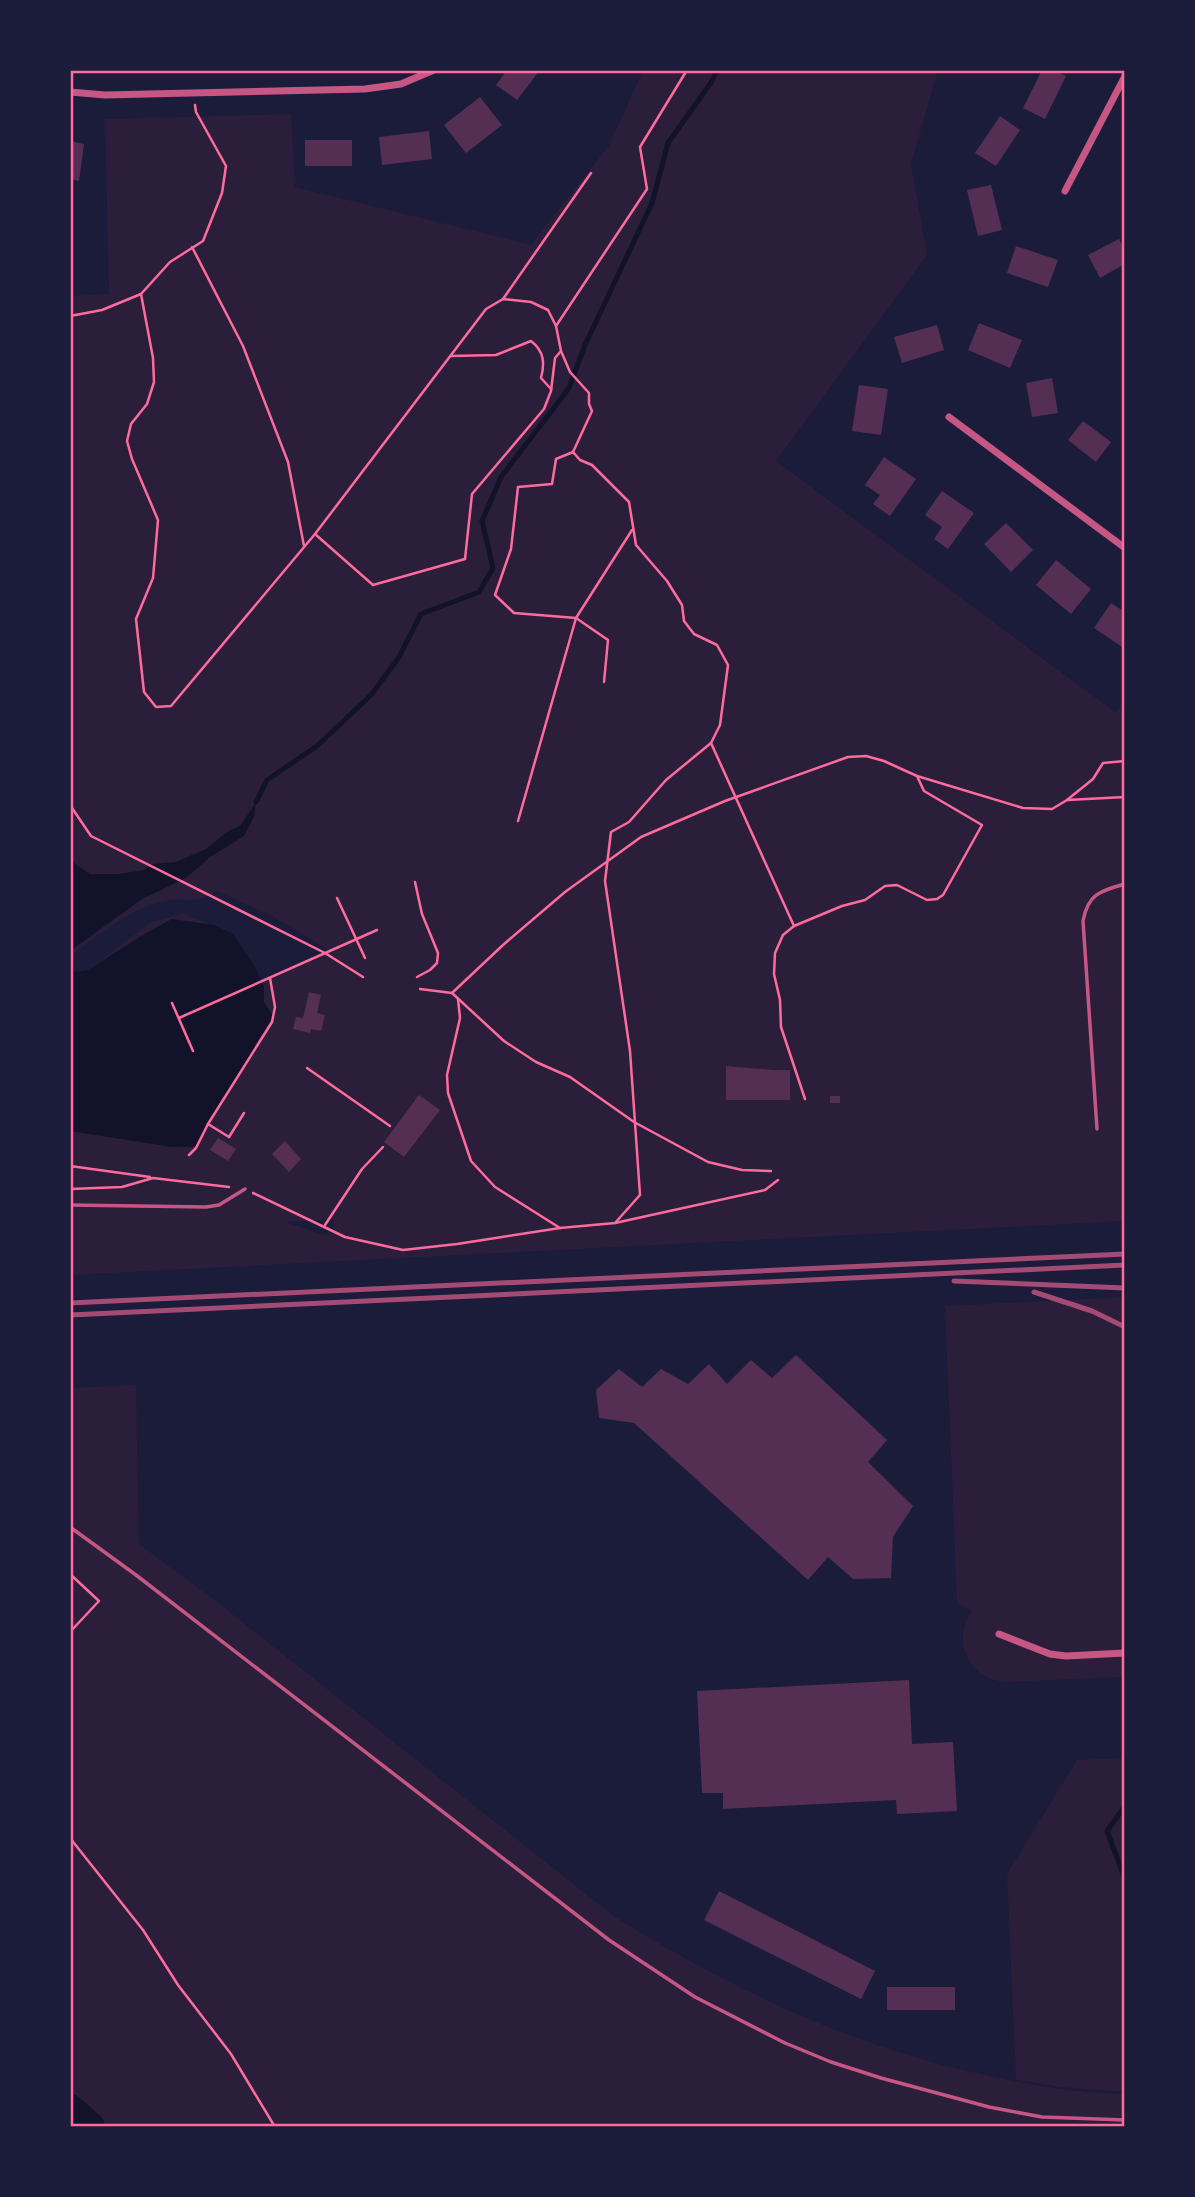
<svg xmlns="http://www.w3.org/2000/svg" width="1195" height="2197" viewBox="0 0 1195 2197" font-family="Literata,serif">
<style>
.green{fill:#2a1e3b;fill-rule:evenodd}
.water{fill:#12122b}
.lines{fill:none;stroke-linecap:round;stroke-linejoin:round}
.stream{stroke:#12122b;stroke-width:5}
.river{stroke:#12122b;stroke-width:30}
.building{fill:#542f53}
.path{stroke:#ff6b9d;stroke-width:2.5}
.service{stroke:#c65784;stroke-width:3.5}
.minor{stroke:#c65784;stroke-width:7}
.rail{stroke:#a44b75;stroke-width:5}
.neatline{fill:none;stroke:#ff6b9d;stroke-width:2.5}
</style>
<rect width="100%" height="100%" fill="#1b1b3a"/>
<g class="green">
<path d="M643 70H938L911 164 927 255 776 461 1115 712 1125 700V1221L70 1275V969L75 972 88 970 150 923 182 913 233 934 254 965 261 982 330 951 272 916 217 891C190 907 189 896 164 901 134 907 94 937 70 957V296L109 294 105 119 291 114 295 187 531 245 610 144ZM333 1219 334 1233 321 1234 285 1222Z"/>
<path d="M1125 1297V1677L1003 1682C968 1676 951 1642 972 1611L957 1603 945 1306Z"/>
<path d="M136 1385 139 1544 221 1605 615 1917C738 1993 861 2051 1004 2079 1044 2087 1084 2094 1125 2094V2127H70V1388Z"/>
<polygon points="1125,1758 1125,2092 1061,2087 1016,2080 1007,1874 1077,1760"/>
</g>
<g class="water">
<polygon points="256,802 254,817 244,836 210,857 186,878 142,899 73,949 70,955 70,853 75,864 90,874 119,874 144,870 153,864 176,862 206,849 227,832 241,825"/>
<polygon points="172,919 214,925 233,934 254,965 264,987 264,1002 273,1016 195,1147 172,1147 70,1131 70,969 75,972 88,970 146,933"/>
</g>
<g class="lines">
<g class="stream">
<polyline points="256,802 267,780 317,746 372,694 399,657 421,614 479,592 493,568 482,521 501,477 569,388 585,345 652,203 668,143 712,81 717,70"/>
<polyline points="1125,1806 1107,1831 1125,1879"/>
</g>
<polyline class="river" points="70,2109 90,2127"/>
</g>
<g class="building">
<polygon points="507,70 540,70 517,100 496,85"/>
<polygon points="1042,70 1053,70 1066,76 1045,119 1023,108"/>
<polygon points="480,97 502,125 466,153 444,125"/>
<polygon points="1000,116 1020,130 996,166 975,153"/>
<polygon points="429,131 432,159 382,165 379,137"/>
<rect x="305" y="140" width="47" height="26"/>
<polygon points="70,141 84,144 79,181 70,179"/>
<polygon points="991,185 1002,230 978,236 967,190"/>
<polygon points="1119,239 1125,250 1125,264 1100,278 1088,255"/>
<polygon points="1016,246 1058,260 1048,287 1007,273"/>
<polygon points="979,323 1022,340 1010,368 968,350"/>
<polygon points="937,325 944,350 902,363 894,337"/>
<polygon points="1052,378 1058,413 1032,417 1026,383"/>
<polygon points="859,385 888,389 881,435 852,431"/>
<polygon points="1083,421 1111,442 1096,462 1068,440"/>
<polygon points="884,457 916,479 890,516 873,504 880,495 865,485"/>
<polygon points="942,491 974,513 948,549 934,539 942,527 925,515"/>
<polygon points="1006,523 1033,550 1011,572 984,544"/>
<polygon points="1056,560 1091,589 1071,614 1036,585"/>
<polygon points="1111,603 1125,612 1125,649 1094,628"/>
<polygon points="309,992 321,995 317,1013 325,1015 321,1031 311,1029 310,1033 293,1029 296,1017 303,1018"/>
<polygon points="726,1066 774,1070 790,1070 790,1100 726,1100"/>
<polygon points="419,1095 440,1110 404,1157 384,1142"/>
<rect x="830" y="1096" width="10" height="7"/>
<polygon points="218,1138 236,1149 228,1161 210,1150"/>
<polygon points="285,1141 301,1159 289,1172 272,1154"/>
<polygon points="796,1355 887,1440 868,1462 913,1506 893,1537 891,1578 853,1579 828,1557 808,1580 634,1423 599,1418 596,1390 619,1369 642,1387 661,1369 688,1384 709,1364 727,1384 751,1360 772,1378"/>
<polygon points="909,1680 912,1744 953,1742 957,1811 897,1814 896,1800 723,1809 723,1793 702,1793 697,1691"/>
<polygon points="719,1891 875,1971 861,1999 704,1920"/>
<rect x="887" y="1987" width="68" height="23"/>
</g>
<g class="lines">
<g class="path">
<polyline points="192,247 243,346 288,462 304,546"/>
<polyline points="141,294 153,358 154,382 147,404 131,424 127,441 132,459 158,520 153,578 136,619 144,692 156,707 171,706 315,534 486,309 503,299 531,302 548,310 556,326"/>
<polyline points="503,299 591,173"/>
<polyline points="70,316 102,310 141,294 170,262 203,241 222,193 226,166 196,112 195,105"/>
<polyline points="561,351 570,372 589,393 589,404 592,411 573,452"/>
<path d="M451 356 496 355 531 341C544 351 545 363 541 378L551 389"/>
<polyline points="315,534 373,585 465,559 472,494 544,409 551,391 555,358 561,351 556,326 647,189 640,147 687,70"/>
<polyline points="604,682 608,640 576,618 514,613 495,595 511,549 518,487 552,484 556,459 573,452 580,460 592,465 629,502 636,545 667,581 682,605 684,621 694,634 717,645 728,665 720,725 711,743 666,780 629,822 611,832 605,881 630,1051 640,1195 615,1223"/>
<polyline points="711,743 794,926"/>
<polyline points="1067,800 1093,779 1103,763 1125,761"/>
<polyline points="70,805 91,836 325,953 363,977"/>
<polyline points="518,821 576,618 632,530"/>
<polyline points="415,882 422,914 438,953 437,963 430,970 417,977"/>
<polyline points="337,898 365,958"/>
<polyline points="420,989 452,993 504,1041 536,1062 570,1077 634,1122 708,1162 742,1170 771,1171"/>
<polyline points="452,993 503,945 565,892 641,837 725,801 848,757 866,756 884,761 917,776 1023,808 1052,809 1067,800 1125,797"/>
<polyline points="458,999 460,1018 447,1075 448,1093 471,1161 495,1187 560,1228"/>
<polyline points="172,1003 193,1051"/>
<polyline points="179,1018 377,930"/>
<polyline points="307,1068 390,1126"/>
<polyline points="805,1099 781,1027 780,1000 774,974 775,953 783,935 794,926 842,906 865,900 885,886 897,885 927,900 937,899 943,895 982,825 924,791 917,776"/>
<polyline points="208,1124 229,1137 244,1113"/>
<polyline points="189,1155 196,1148 208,1124 272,1022 275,1007 270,978"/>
<polyline points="70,1166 150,1177"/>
<polyline points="70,1189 122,1187 153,1178 229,1187"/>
<polyline points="253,1193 345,1237 403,1250 457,1244 560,1228 615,1223 765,1190 778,1180"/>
<polyline points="325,1225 362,1169 383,1147"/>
<polyline points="70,1574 99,1601 70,1632"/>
<polyline points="70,1838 143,1930 178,1985 231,2054 275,2127"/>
</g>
<g class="service">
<path d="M1097 1129 1083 921C1088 894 1100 891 1125 884"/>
<polyline points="70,1205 206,1207 219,1205 245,1189"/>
<polyline points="70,1527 136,1575 609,1940 695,1997 785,2043 831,2062 881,2078 989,2107 1042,2117 1125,2120"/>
</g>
<g class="minor">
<polyline points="70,92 105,95 365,89 401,84 434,70"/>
<polyline points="1065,191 1125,76"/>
<polyline points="949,417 1125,548"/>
<polyline points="999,1634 1050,1654 1066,1656 1125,1653"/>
</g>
<g class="rail">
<polyline points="954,1281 1125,1288"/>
<polyline points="1034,1292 1092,1311 1125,1327"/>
<polyline points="70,1303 1125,1254"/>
<polyline points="70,1315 1125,1265"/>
</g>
</g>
<rect width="1195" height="2197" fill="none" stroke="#1b1b3a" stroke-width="144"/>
<rect x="72" y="72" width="1051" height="2053" class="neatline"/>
</svg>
